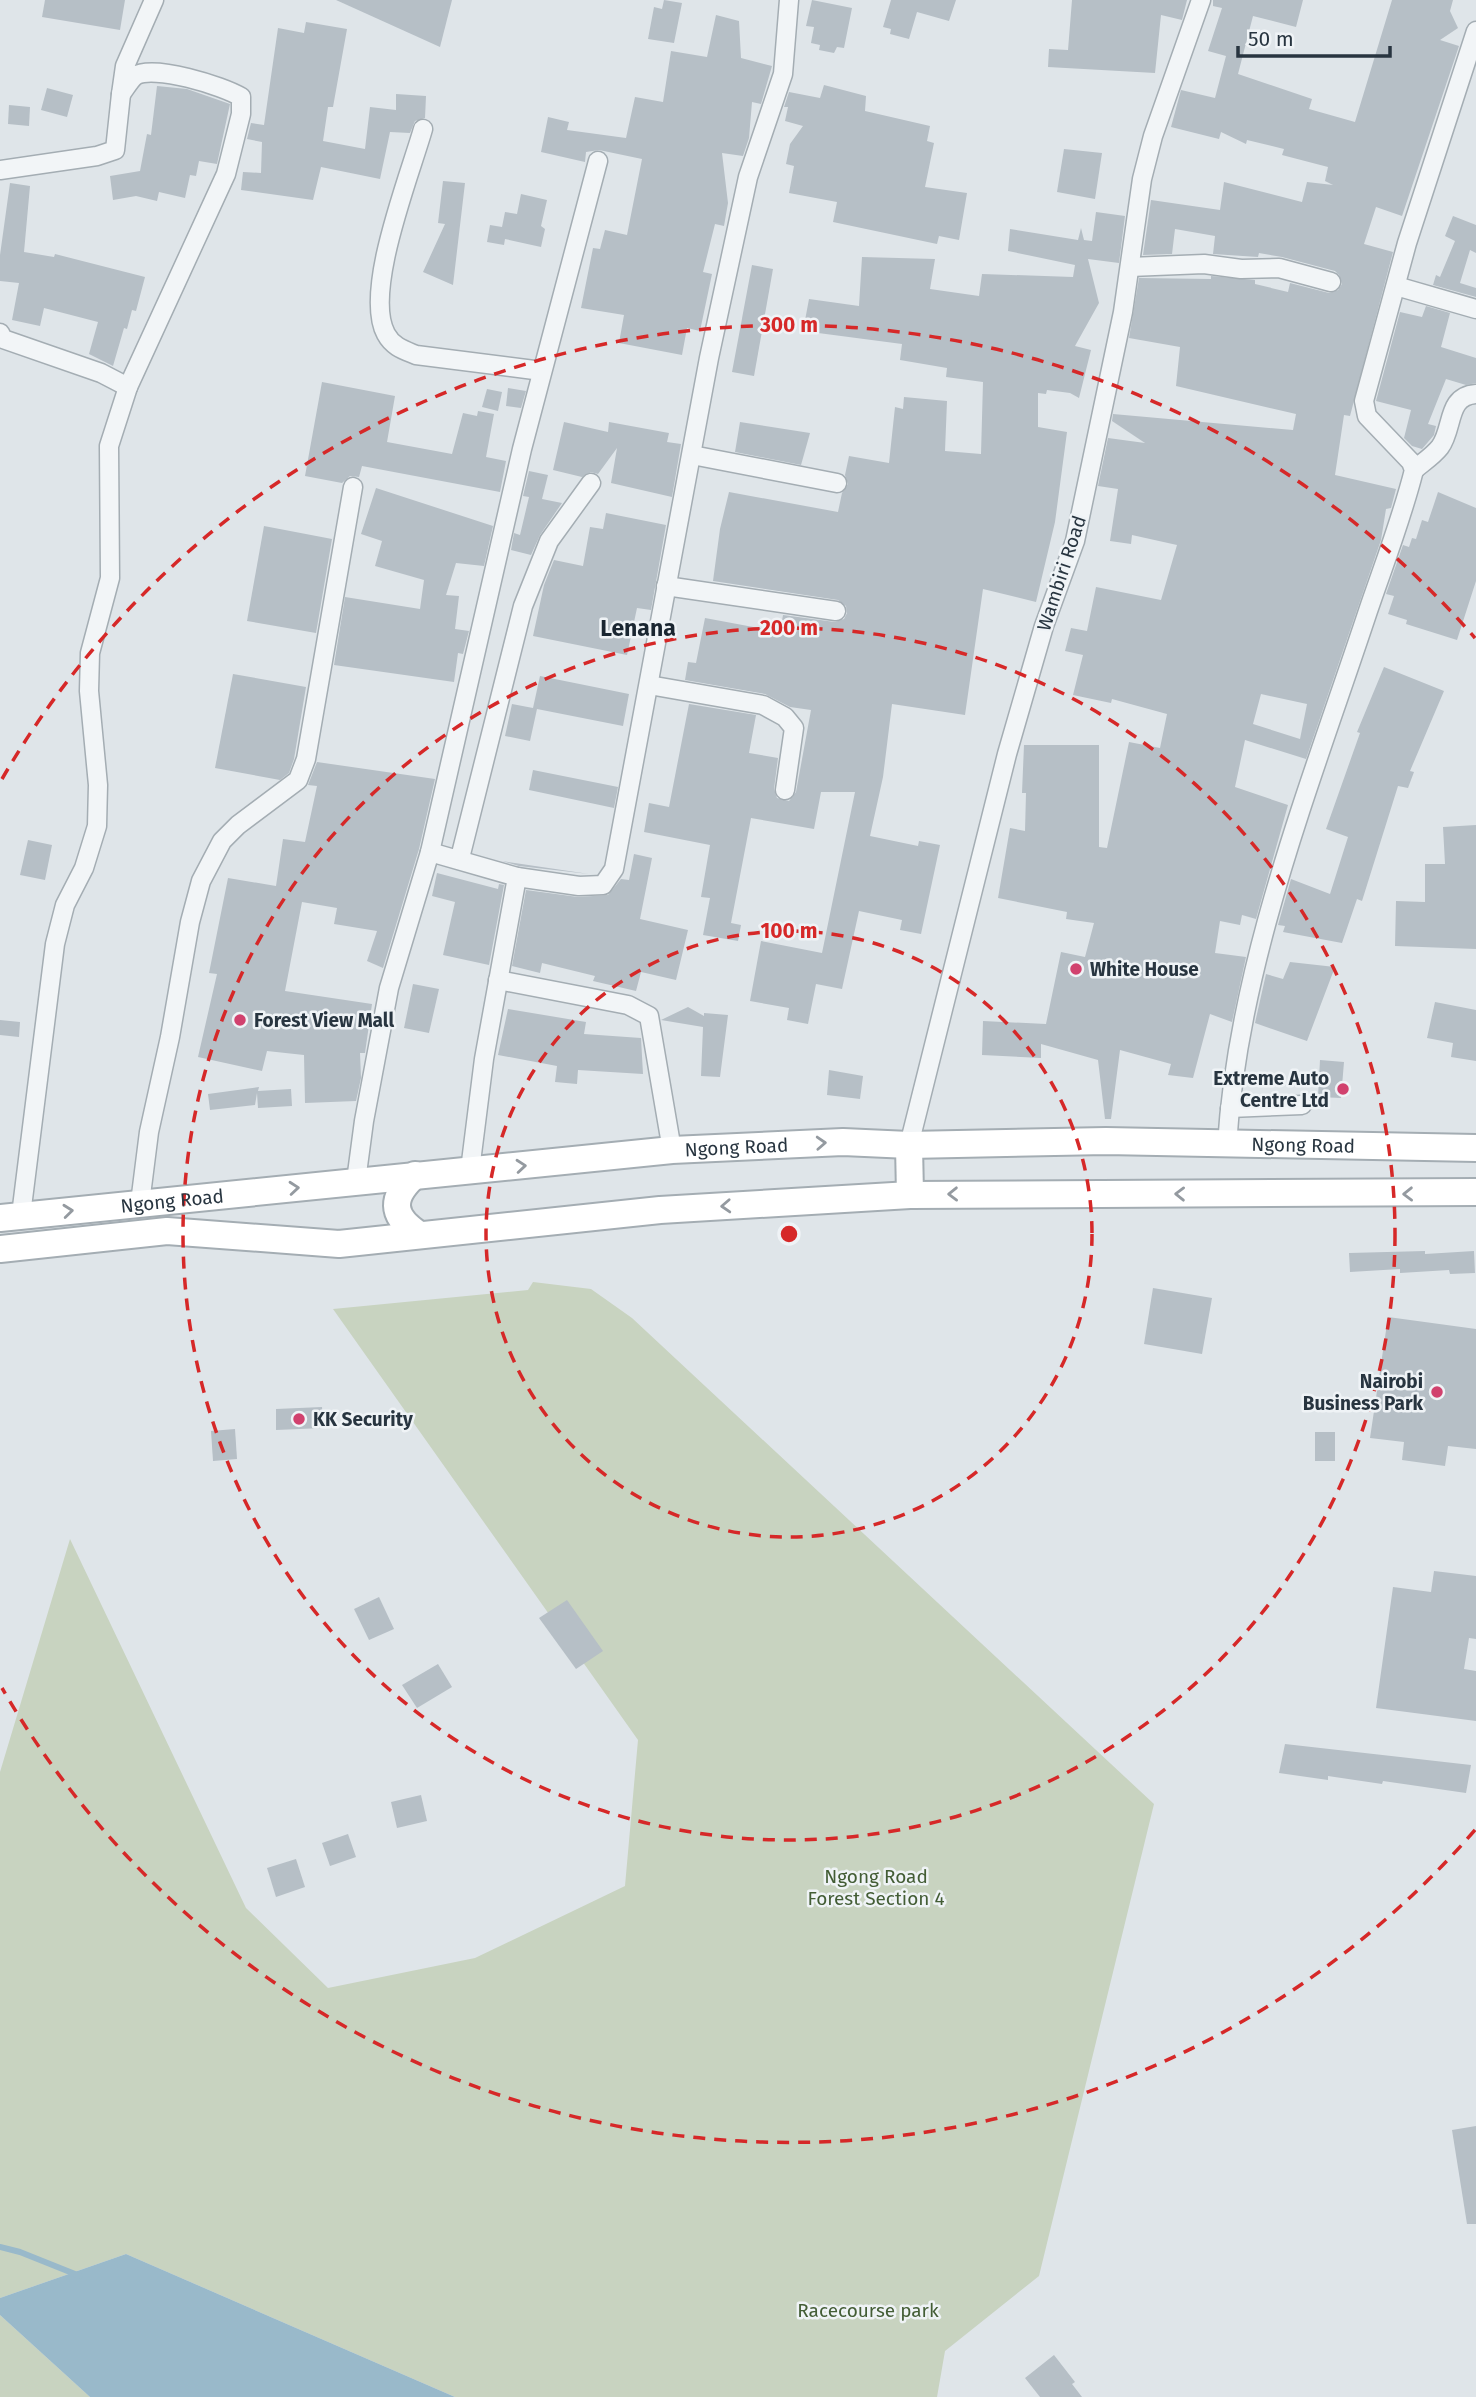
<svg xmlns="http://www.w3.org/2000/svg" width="1476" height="2397" viewBox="0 0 1476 2397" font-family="'Fira Sans',sans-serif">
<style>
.green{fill:#c8d3c0}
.water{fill:#99b9ca}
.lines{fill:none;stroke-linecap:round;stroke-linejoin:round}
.stream{stroke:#99b9ca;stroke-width:6}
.building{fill:#b6bfc6;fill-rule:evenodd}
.minor-casing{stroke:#a4adb3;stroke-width:21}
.secondary-casing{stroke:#a4adb3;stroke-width:30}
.minor{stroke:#f2f5f7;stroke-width:18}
.secondary{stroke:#fff;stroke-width:26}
.oneway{stroke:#949aa0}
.ring{fill:none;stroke:#d62828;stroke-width:3.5;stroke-dasharray:12 9}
.poi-dot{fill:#d1416e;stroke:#eff3f6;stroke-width:2.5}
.labels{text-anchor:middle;stroke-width:5;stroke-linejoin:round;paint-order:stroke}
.street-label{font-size:19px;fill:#283540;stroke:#eff3f6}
.poi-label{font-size:19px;font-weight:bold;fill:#283540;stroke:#eff3f6;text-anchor:start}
.park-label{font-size:19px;fill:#435d35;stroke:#eff3f6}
.quarter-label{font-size:23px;font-weight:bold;fill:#1a2631;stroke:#eff3f6}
.centre{fill:#d62828;stroke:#eff3f6;stroke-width:3.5}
.ring-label{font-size:21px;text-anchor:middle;font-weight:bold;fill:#d62828;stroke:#eff3f6;stroke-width:5;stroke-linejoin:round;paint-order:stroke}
</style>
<rect width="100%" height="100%" fill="#dfe5e9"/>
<g class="green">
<polygon points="533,1282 591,1289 632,1318 1154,1804 1039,2276 945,2351 937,2397 455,2397 126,2254 0,2298 0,1772 70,1539 246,1908 328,1988 475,1958 625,1886 638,1740 333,1309 528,1290"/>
<polygon points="0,2315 90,2397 0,2397"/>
</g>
<polygon class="water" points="126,2254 455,2397 90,2397 0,2315 0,2298"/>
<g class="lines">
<polyline class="stream" points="0,2247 20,2252 80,2276"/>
</g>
<g class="building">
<polygon points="45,0 125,0 120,30 42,17"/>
<polygon points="336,0 452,0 440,47"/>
<polygon points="664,0 682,3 674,43 648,39 654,7 662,9"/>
<polygon points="812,0 852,8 844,48 837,47 834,53 819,50 820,45 811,43 814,27 806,26"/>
<polygon points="891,0 956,0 949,21 917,12 909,39 890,34 891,29 883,27"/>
<polygon points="1072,0 1187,0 1182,20 1161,15 1155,73 1048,67 1049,49 1068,50"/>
<path d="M1213 0H1303L1296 27 1253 16 1238 74 1312 99 1309 109 1355 122 1392 0H1453L1450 11 1458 28 1440 40 1459 46 1402 216 1376 207 1364 244 1393 252 1350 416 1344 415 1335 475 1396 489 1391 508 1386 509 1381 540 1306 759 1245 740 1235 787 1288 805 1256 919 1242 915 1240 925 1220 921 1215 953 1246 957 1232 1022 1210 1014 1193 1078 1168 1075 1171 1064 1120 1050 1111 1119H1105L1098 1060 1041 1044V1058L982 1055 983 1021 1046 1024 1061 952 1085 957 1094 923 1066 919 1067 912 998 898 1010 828 1025 831 1026 793H1022L1024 745H1099V847L1107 848 1129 742 1160 748 1167 714 1112 699 1111 703 1073 695 1083 655 1065 651 1071 628 1087 631 1096 587 1161 600 1177 545 1132 535 1131 544 1110 541 1118 489 1098 486 1108 438 1145 443 1112 421 1113 414 1293 430 1296 414 1176 386 1180 347 1129 338 1139 278 1211 279V276L1255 280V284L1288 292 1290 283 1329 293 1338 290 1342 284 1339 275 1335 271 1282 257 1259 253 1258 257 1213 254 1215 236 1175 229 1172 254 1143 255 1151 200 1220 210 1224 182 1302 202 1307 182 1333 185 1325 181 1328 167 1282 155 1284 149 1247 140 1246 144 1221 132 1219 139 1171 127 1181 90 1215 98 1226 56 1208 51 1222 8 1213 6ZM1261 694 1307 704 1300 739 1253 724Z"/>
<polygon points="716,15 739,21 741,58 772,66 761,104 752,102 749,138 743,156 722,153 728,203 724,226 715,224 703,272 712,274 700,331 687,328 682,355 619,343 624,315 581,308 593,248 600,249 605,230 627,235 642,159 599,150 586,152 585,162 541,152 548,117 569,122 567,130 626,138 635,97 663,102 671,51 707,57"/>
<polygon points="306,22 347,29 333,107 328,107 323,141 365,149 370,107 396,110 396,94 426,96 425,118 415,121 410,133 390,132 380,179 321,167 313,200 241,190 243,172 261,173 262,142 247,139 251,123 264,125 278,28 304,33"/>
<polygon points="824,85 866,96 865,111 930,126 927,141 934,143 925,187 967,193 959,240 939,236 937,244 833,222 837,202 789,193 794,166 786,164 790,144 803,126 785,121 788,107 784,107 789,92 820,98"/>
<polygon points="157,86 187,89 230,104 217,164 199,161 196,176 190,175 185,198 159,192 157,201 136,196 113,200 110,176 140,171 147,134 151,135"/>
<polygon points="47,88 73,95 67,117 41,110"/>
<polygon points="9,105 30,107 29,126 8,124"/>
<polygon points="1064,149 1102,153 1095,199 1057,192"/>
<polygon points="443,181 465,183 453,285 423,272 445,224 438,223"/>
<polygon points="10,183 30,186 24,252 54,257 55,254 145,277 136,311 132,310 127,329 124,328 113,366 89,354 98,322 44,308 40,326 12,320 19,283 0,281 0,255"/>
<polygon points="521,194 547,200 541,226 545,229 541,247 505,239 504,245 487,242 490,225 502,227 505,212 517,214"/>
<polygon points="1096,212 1125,216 1119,263 1088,259 1099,303 1075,346 1091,350 1079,398 1070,393 1047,390 1046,394 1038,393 1038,427 1067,432 1055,522 1036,602 983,589 965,715 892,704 883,777 870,836 918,846 919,841 940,845 921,934 900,930 902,920 859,911 842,989 816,984 808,1024 787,1020 789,1008 750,1001 761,941 822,953 855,792 821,792 814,829 751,818 731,923 741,925 738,941 703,935 710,898 701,897 710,845 644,832 649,803 669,807 689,704 756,715 749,753 778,758 774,789 777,798 789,801 796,792 811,710 790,707 765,694 685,680 688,662 696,663 705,618 780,632 783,615 835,622 844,619 847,613 846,606 838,600 713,581 720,529 729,492 838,512 842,493 848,484 845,475 849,456 889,463 895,407 903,409 904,397 947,401 945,451 981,454 983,382 946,377 947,368 900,360 902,344 803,331 809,299 859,306 862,257 935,259 930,289 979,296 982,274 1073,277 1075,265 1008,251 1010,229 1078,240 1081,228 1084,240 1092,241"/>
<polygon points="1453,216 1476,225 1476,253 1470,250 1460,283 1476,288 1476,297 1433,285 1436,275 1440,277 1455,241 1445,236"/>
<polygon points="752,265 773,269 754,376 732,372"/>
<polygon points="1426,306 1450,313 1441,347 1476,358 1476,383 1466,385 1446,379 1428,424 1436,426 1434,435 1422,449 1412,446 1404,438 1411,410 1376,401 1400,312 1422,317"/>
<polygon points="322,382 395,396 387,442 452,454 463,413 477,416 478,411 494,414 486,457 506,461 500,492 362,466 359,477 350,476 342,483 305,476"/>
<polygon points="508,388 526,391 521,408 506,406"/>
<polygon points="487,389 502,392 498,411 482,407"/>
<polygon points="564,422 608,432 609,422 669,433 667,442 681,444 672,497 611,483 617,448 598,474 591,472 582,477 553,470"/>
<polygon points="740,422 810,433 801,465 735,452"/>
<polygon points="529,471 548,475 542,499 562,503 540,535 531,555 511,550 514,533 520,535 529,497 523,496"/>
<polygon points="376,488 493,526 484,566 456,563 446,595 459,596 455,629 469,631 463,654 458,653 454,682 334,665 345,597 420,609 424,580 375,566 382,541 361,534"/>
<polygon points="1438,492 1476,508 1476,581 1457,640 1406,624 1407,620 1388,614 1394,596 1386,594 1403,545 1409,547 1412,538 1416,539 1422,520 1428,522"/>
<polygon points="606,513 666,525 651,610 637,608 627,655 533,636 544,585 554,560 583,566 590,527 603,529"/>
<polygon points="264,526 332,539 316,633 247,621"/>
<polygon points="1384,667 1444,691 1410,771 1414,772 1408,788 1398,786 1362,901 1357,899 1342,943 1283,932 1285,926 1278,925 1291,879 1330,894 1348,837 1326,829 1360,733 1357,732"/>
<polygon points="233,674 306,687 294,759 289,773 280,780 215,768"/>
<polygon points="540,676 629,694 623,726 537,709 530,741 505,736 512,704 533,708"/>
<polygon points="317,762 435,779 419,849 383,968 367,961 377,931 334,924 337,908 302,902 285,991 372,1004 365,1053 360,1053 361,1078 356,1101 305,1103 304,1055 267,1051 262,1071 198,1057 217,974 209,973 228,878 276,886 283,839 305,842 317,786 308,785"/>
<polygon points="533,770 618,787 614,808 529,790"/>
<polygon points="1476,825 1476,949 1395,946 1396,901 1425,902 1425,864 1445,864 1443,827"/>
<polygon points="28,840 52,845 45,880 20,875"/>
<polygon points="634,854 652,858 640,919 688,930 676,980 641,972 636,991 593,981 595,976 542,963 540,973 512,966 526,890 578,897 608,895 621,879 629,880"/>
<polygon points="502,861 589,874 519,866"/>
<polygon points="437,873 498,889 499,884 504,885 489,965 443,955 455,902 432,896"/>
<polygon points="1290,962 1335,967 1307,1041 1255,1023 1266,974 1283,979"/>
<polygon points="413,984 439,989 429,1033 404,1028"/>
<polygon points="1435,1002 1476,1010 1476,1061 1451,1057 1453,1043 1427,1038"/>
<polygon points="688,1007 704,1016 704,1013 728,1015 720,1077 701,1076 703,1027 661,1020"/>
<polygon points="508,1009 586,1022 584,1034 641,1038 643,1074 578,1070 577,1084 555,1082 557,1066 498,1055"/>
<polygon points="0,1020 20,1022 19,1037 0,1035"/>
<polygon points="1320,1060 1344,1062 1341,1098 1318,1097"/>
<polygon points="829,1070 863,1076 860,1099 827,1095"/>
<polygon points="259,1087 258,1091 291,1089 292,1106 258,1108 257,1093 255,1105 210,1110 208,1094"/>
<polygon points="1425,1251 1425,1254 1474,1251 1475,1273 1450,1274 1449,1270 1400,1273 1400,1269 1350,1272 1349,1253"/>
<polygon points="1153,1288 1212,1298 1202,1354 1144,1344"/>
<polygon points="1388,1317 1476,1329 1476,1449 1448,1446 1445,1466 1402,1460 1404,1442 1370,1438"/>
<polygon points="322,1407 323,1428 276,1430 276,1409"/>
<polygon points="235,1429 237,1459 213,1461 211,1431"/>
<rect x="1315" y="1432" width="20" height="29"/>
<polygon points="1434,1571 1476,1576 1476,1639 1469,1638 1464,1669 1476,1671 1476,1721 1376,1708 1393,1587 1431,1592"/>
<polygon points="379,1597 394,1629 369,1640 354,1609"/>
<polygon points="567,1600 603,1651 576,1669 539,1618"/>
<polygon points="438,1664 452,1687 417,1708 402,1685"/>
<polygon points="1285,1744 1471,1765 1466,1793 1383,1781 1382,1784 1328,1776 1328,1780 1279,1773"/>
<polygon points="421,1795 427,1821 397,1828 391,1802"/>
<polygon points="348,1834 356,1857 330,1866 322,1843"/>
<polygon points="296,1859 305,1887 276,1897 267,1868"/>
<polygon points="1476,2126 1476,2224 1467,2224 1452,2130"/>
<polygon points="1054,2355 1075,2382 1072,2384 1082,2397 1040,2397 1025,2378"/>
</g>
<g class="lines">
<g class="minor-casing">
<g id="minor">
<path d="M423 129C410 175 363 292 386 334 393 347 404 350 416 355L542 371"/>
<polyline points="0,170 97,156 115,150 121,94"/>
<polyline points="1130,267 1204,264 1241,269 1279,268 1331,282"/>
<polyline points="1396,286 1476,309"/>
<polyline points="0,333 3,339 101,373 128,387 109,446 110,578 90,653 89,691 98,785 97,826 84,868 65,905 55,944 21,1215"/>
<path d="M128 387 226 174 241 114V97C223 86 153 64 135 76 130 80 125 89 121 94L125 66 154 0"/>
<polyline points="692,455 837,483"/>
<path d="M1414 470C1422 463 1433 456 1440 447 1454 428 1446 396 1476 394"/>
<polyline points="666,586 836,611"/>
<polyline points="649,685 763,705 785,717 794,728 785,790"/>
<polyline points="430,852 517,877 484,1059 470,1170"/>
<polyline points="460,858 523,606 549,541 591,483"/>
<polyline points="517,877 579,886 603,885 614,869 709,358 748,177 783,74 789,0"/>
<polyline points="498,980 628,1005 649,1016 672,1150"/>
<polyline points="1230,1108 1302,1105"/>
<polyline points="909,1145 1007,754 1044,626 1075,541 1123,312 1142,179 1153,136 1201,0"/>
<path d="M1227 1145C1238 964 1311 783 1368 611 1384 564 1402 518 1414 470L1411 462 1367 416 1364 401 1407 243 1476 31"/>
<polyline points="356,1181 364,1121 389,988 430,852 522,449 598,161"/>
<polyline points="140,1203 149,1132 170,1037 190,922 201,881 222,841 238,825 298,780 306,759 353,487"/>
</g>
</g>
<g class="secondary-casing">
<g id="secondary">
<polyline points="909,1145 910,1195"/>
<path d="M415 1175C391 1197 390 1215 418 1234"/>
<path id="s1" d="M0 1218 672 1150 843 1142 909 1145 1106 1141 1476 1148"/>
<polyline points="0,1249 167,1231 339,1244 660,1210 910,1195 1476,1192"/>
</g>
</g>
<use href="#minor" class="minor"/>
<use href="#secondary" class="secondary"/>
</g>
<defs><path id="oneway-chevron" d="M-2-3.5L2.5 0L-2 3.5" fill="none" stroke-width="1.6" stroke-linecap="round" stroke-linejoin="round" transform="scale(1.75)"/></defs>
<g class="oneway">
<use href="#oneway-chevron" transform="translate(821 1143) rotate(-3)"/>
<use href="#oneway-chevron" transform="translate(521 1166) rotate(-5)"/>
<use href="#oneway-chevron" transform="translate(294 1188) rotate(-5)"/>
<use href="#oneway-chevron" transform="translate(953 1194) rotate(179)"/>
<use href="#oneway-chevron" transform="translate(1180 1194) rotate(-179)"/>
<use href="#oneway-chevron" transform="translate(1408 1194) rotate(179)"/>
<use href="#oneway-chevron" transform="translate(726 1206) rotate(177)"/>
<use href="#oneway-chevron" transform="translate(68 1211) rotate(-6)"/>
</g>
<g class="ring">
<circle cx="789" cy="1234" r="303"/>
<circle cx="789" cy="1234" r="606"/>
<path d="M1475 1830A909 909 0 0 1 2 1688M2 779A909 909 0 0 1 1475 638"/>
</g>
<g class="poi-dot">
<circle cx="1076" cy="969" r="7"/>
<circle cx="240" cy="1020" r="7"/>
<circle cx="1343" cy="1089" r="7"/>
<circle cx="1437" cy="1392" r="7"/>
<circle cx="299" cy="1419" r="7"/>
</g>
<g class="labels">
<g class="street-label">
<text transform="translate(1061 573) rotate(-72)" y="7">Wambiri Road</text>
<text dy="7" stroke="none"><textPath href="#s1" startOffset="1307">Ngong Road</textPath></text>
<text dy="7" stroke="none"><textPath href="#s1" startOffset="740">Ngong Road</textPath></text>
<text dy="7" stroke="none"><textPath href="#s1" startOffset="173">Ngong Road</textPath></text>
</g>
<g class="poi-label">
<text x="1090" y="976">White House</text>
<text x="254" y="1027">Forest View Mall</text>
<text x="1329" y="1085" text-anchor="end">Extreme Auto<tspan x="1329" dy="22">Centre Ltd</tspan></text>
<text x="1423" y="1388" text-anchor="end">Nairobi<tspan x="1423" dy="22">Business Park</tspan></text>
<text x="313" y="1426">KK Security</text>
</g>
<g class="park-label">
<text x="876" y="1883">Ngong Road<tspan x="876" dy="22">Forest Section 4</tspan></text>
<text x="868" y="2317">Racecourse park</text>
</g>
<g class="quarter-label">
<text x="638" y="636">Lenana</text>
</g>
</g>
<circle cx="789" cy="1234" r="10" class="centre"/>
<g class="ring-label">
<text x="789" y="332">300 m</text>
<text x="789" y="635">200 m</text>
<text x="789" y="938">100 m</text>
</g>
<path d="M1238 46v10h152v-10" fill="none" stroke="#283540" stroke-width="3.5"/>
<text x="1248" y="46" font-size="21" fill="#283540" stroke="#eff3f6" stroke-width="5" paint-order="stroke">50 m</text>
</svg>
